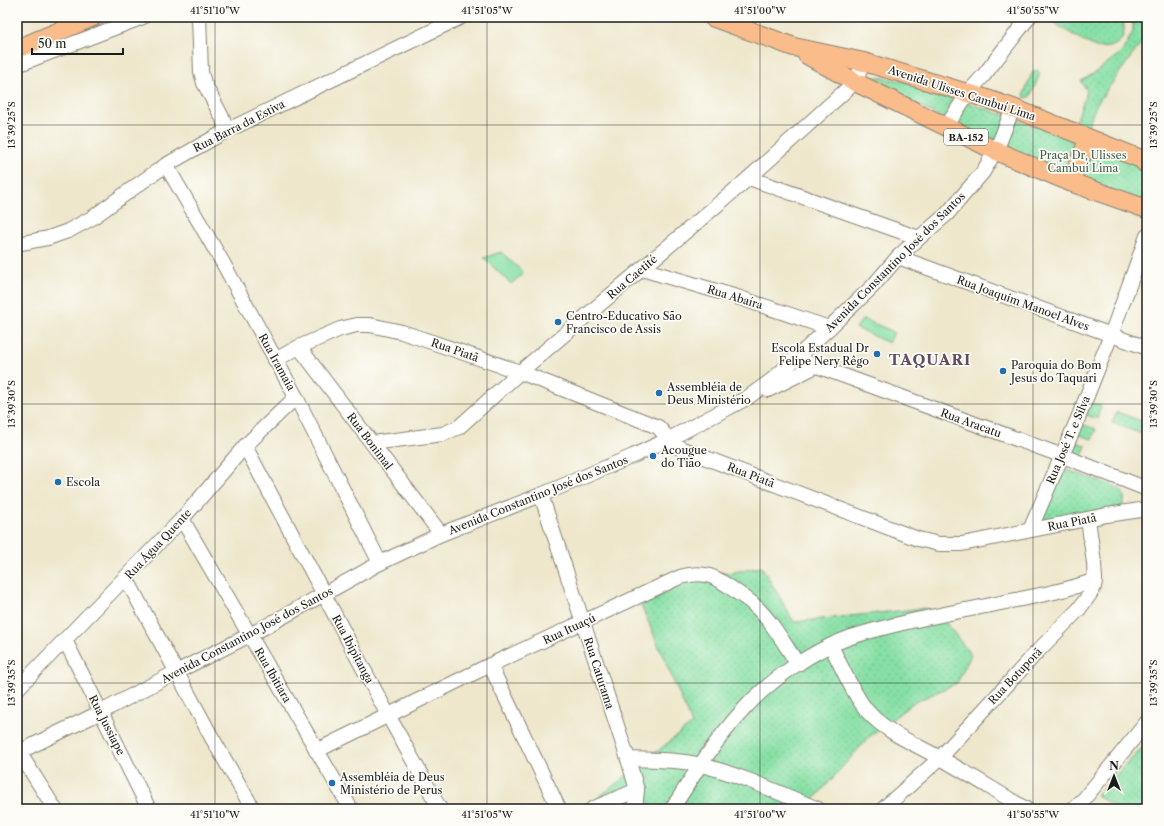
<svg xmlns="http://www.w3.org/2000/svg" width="1164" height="826" viewBox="0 0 1164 826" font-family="'Libre Caslon Text',serif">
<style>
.green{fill:url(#green-dots);stroke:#527e60}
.pitch{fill:#87e0a5;stroke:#527e60}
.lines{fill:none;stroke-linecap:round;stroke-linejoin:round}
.minor-casing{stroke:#858274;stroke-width:16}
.major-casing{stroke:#858274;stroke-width:20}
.minor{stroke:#fff;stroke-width:14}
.major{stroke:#fabc8b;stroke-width:18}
.ticks{fill:none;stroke:#1c1c1c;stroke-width:1;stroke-opacity:0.45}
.poi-dot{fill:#1f6fb2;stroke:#fdfcf7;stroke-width:1.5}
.labels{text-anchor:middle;stroke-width:3.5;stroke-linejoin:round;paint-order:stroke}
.shield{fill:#fdfcf7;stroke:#605f5e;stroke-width:1}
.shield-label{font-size:10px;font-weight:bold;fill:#1c1c1c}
.street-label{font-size:11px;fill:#1c1c1c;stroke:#fdfcf7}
.park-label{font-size:11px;fill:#41614c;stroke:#fdfcf7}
.poi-label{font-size:11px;fill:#1c1c1c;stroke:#fdfcf7;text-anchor:start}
.district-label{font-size:15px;font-weight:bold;letter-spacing:1px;fill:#614c61;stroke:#fdfcf7}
.neatline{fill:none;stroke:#1c1c1c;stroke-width:1.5}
.ticks-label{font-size:10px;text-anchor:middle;fill:#1c1c1c}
</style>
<defs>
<pattern id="green-dots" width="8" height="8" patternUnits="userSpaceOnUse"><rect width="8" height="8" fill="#87e0a5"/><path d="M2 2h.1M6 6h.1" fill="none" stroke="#74c08d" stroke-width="1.8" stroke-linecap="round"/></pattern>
</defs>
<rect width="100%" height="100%" fill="#fdfcf7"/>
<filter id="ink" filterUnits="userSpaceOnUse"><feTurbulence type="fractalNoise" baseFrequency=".025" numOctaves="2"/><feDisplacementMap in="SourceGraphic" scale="8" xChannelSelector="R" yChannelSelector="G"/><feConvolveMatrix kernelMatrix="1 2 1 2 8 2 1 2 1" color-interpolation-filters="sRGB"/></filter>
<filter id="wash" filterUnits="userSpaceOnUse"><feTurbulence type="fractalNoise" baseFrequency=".012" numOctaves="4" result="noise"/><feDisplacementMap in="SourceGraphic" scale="16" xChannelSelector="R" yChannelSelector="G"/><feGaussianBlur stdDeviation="0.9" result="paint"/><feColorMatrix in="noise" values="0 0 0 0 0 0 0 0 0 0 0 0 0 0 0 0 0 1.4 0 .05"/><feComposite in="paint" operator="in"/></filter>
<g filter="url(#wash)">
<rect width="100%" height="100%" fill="#eee7cc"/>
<g class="green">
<path d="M1055 17H1122C1125 24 1125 35 1120 41 1115 47 1104 49 1096 47 1083 42 1065 29 1052 22Z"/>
<polygon points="1133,17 1147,17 1147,35 1096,105 1088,126 1084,128 1075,124 1087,91 1081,81 1093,74 1118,55 1123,50 1133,32"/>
<polygon points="1037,70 1039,72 1039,76 1030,97 1025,98 1024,94 1032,73"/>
<path d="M873 77C905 78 939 92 969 103 1024 122 1078 141 1132 161L1147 173V204L1028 160 877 85Z"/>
<polygon points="1089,402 1101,406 1097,419 1084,414"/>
<polygon points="1117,412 1147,423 1147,436 1112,423"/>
<polygon points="1081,424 1096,429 1092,439 1077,434"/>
<polygon points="1074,441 1086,446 1082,456 1071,451"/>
<path d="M1061 468 1117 487C1125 492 1126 499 1122 507L1050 520H1046L1042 516Z"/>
<polygon points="762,567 794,622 925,608 947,624 971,655 957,683 913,703 869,737 806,808 801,809 586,809 585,808 692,724 641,605 688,580"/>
<polygon points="1147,745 1147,809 1118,809 1096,795 1143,747"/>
</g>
<g class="pitch">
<polygon points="501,252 524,273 511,284 484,258"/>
<polygon points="863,319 894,332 889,343 856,328"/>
</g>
</g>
<g filter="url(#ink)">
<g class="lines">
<g class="minor-casing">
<g id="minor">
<polyline points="199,17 201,72 204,83 223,119 226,131"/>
<polyline points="17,65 143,17"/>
<polyline points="946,127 968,93 984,75 1029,17"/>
<polyline points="166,165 223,263 296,397 380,563"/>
<polyline points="749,178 919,238"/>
<polyline points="17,244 48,238 68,231 92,218 136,186 166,165 226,131 461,17"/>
<polyline points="898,257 1147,348"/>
<polyline points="642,269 740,298 829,328"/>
<polyline points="299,347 441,534"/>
<polyline points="795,358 1063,456 1147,489"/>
<polyline points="275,360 299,347 340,329 357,325 370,325 402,332 520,372 658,427 669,439 680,448 918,539 939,544 962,544 1107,515 1147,509"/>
<polyline points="768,390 816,366"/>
<polyline points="372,443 443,434 459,427 520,372 749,178 855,82 864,62"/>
<polyline points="245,446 388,715 440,809"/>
<polyline points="541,495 628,759 637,790 635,809"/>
<polyline points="182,519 351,809"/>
<polyline points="1030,530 1079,416 1111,335 1147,236"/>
<polyline points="126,578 211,736 253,809"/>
<polyline points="65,640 149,809"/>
<path d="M831 646C842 667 853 694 868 712 887 733 915 744 940 758 969 774 997 792 1026 809"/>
<polyline points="490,665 559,809"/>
<polyline points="17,689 182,519 245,446 296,397"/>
<polyline points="17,749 55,809"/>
<path d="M316 751 490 665 680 577C704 570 715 576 734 590 740 595 748 599 754 605 772 621 784 644 798 664"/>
<polyline points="17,753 101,712 176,672 250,635 380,563 441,534 541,495 633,456 669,439 747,398 772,380 829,328 872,287 898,257 919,238 947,214 983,172 998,146 1013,108"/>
<path d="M628 759C652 760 677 759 701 765 741 775 779 793 818 809"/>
<polyline points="592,809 637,790"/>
<path d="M672 809C694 774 716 739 744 709 771 679 813 650 851 637 895 623 941 615 986 606 1023 598 1060 593 1095 580"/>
<polyline points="883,809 940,758 1037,652 1079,609 1090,594 1094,587 1095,580 1094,563 1088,519"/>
<polyline points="1073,809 1084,799 1147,722"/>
</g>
</g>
<g class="major-casing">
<g id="major">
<polyline points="712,17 794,47 864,62 984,98 1013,108 1141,159 1147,165"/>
<polyline points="17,49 93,17"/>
<polyline points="807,55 855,82 996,151 1070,182 1147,209"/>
<polyline points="1070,182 1089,139"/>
</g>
</g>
<use href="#minor" class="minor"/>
<use href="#major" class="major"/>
</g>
</g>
<path class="ticks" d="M215 17V809M487 17V809M760 17V809M1033 17V809M17 125H1147M17 404H1147M17 683H1147"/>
<g class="poi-dot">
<circle cx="558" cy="322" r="4"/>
<circle cx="877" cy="354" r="4"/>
<circle cx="1003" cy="371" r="4"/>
<circle cx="659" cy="393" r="4"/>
<circle cx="653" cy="456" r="4"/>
<circle cx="58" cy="482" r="4"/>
<circle cx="332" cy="783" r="4"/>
</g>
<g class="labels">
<rect class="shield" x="944" y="129" width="44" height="16" rx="3"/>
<g class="shield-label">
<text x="966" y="141">BA-152</text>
</g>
<g class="street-label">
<text transform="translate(962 93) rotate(18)" y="4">Avenida Ulisses Cambuí Lima</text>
<text transform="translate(239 126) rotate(-27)" y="4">Rua Barra da Estiva</text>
<text transform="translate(895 262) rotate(-45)" y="4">Avenida Constantino José dos Santos</text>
<text transform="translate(632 277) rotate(-40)" y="4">Rua Caetité</text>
<text transform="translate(735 297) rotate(17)" y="4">Rua Abaíra</text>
<text transform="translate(1023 303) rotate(20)" y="4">Rua Joaquim Manoel Alves</text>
<text transform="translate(455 350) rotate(19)" y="4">Rua Piatã</text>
<text transform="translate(277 362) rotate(61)" y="4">Rua Iramaia</text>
<text transform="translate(971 423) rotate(20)" y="4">Rua Aracatu</text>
<text transform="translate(1068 440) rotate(-67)" y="4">Rua José T. e Silva</text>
<text transform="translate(370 441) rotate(53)" y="4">Rua Bonimal</text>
<text transform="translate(751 475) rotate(21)" y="4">Rua Piatã</text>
<text transform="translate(538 495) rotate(-22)" y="4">Avenida Constantino José dos Santos</text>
<text transform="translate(1072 522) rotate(-11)" y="4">Rua Piatã</text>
<text transform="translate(158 544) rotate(-47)" y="4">Rua Água Quente</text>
<text transform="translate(569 629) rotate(-25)" y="4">Rua Ituaçú</text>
<text transform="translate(247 635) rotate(-28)" y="4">Avenida Constantino José dos Santos</text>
<text transform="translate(353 649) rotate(62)" y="4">Rua Ibipitanga</text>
<text transform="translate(599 673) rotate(72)" y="4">Rua Caturama</text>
<text transform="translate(273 675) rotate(60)" y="4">Rua Ibitiara</text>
<text transform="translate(1015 676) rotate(-47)" y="4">Rua Botuporã</text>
<text transform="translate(107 725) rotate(63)" y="4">Rua Jussiape</text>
</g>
<g class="park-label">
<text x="1083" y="159">Praça Dr, Ulisses<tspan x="1083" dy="13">Cambuí Lima</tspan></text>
</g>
<g class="poi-label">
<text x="566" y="320">Centro-Educativo São<tspan x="566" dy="13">Francisco de Assis</tspan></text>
<text x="869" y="352" text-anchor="end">Escola Estadual Dr<tspan x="869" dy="13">Felipe Nery Rêgo</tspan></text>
<text x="1011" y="369">Paroquia do Bom<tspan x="1011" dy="13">Jesus do Taquari</tspan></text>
<text x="667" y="391">Assembléia de<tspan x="667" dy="13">Deus Ministério</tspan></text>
<text x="661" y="454">Acougue<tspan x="661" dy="13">do Tião</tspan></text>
<text x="66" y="486">Escola</text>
<text x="340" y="781">Assembléia de Deus<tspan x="340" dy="13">Ministério de Perus</tspan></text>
</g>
<g class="district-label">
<text x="930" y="365">TAQUARI</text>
</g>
</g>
<rect width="1164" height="826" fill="none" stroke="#fdfcf7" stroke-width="44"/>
<g transform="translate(1114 776)" stroke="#fdfcf7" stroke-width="3" paint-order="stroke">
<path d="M0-3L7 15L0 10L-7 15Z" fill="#1c1c1c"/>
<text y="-6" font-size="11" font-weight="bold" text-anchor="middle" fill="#1c1c1c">N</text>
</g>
<path d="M32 48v6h91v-6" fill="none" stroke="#1c1c1c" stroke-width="2"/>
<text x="38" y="48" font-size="12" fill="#1c1c1c" stroke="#fdfcf7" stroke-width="3" paint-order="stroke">50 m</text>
<rect x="22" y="22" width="1120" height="782" class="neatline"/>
<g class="ticks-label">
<text x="215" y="14">41°51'10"W</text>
<text x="487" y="14">41°51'05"W</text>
<text x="760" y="14">41°51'00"W</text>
<text x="1033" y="14">41°50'55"W</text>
<text transform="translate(11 125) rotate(-90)" y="4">13°39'25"S</text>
<text transform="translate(1153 125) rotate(-90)" y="4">13°39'25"S</text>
<text transform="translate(11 404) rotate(-90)" y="4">13°39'30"S</text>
<text transform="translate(1153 404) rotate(-90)" y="4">13°39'30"S</text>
<text transform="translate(11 683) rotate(-90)" y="4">13°39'35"S</text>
<text transform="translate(1153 683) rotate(-90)" y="4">13°39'35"S</text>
<text x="215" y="818">41°51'10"W</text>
<text x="487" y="818">41°51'05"W</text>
<text x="760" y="818">41°51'00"W</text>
<text x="1033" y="818">41°50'55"W</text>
</g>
</svg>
